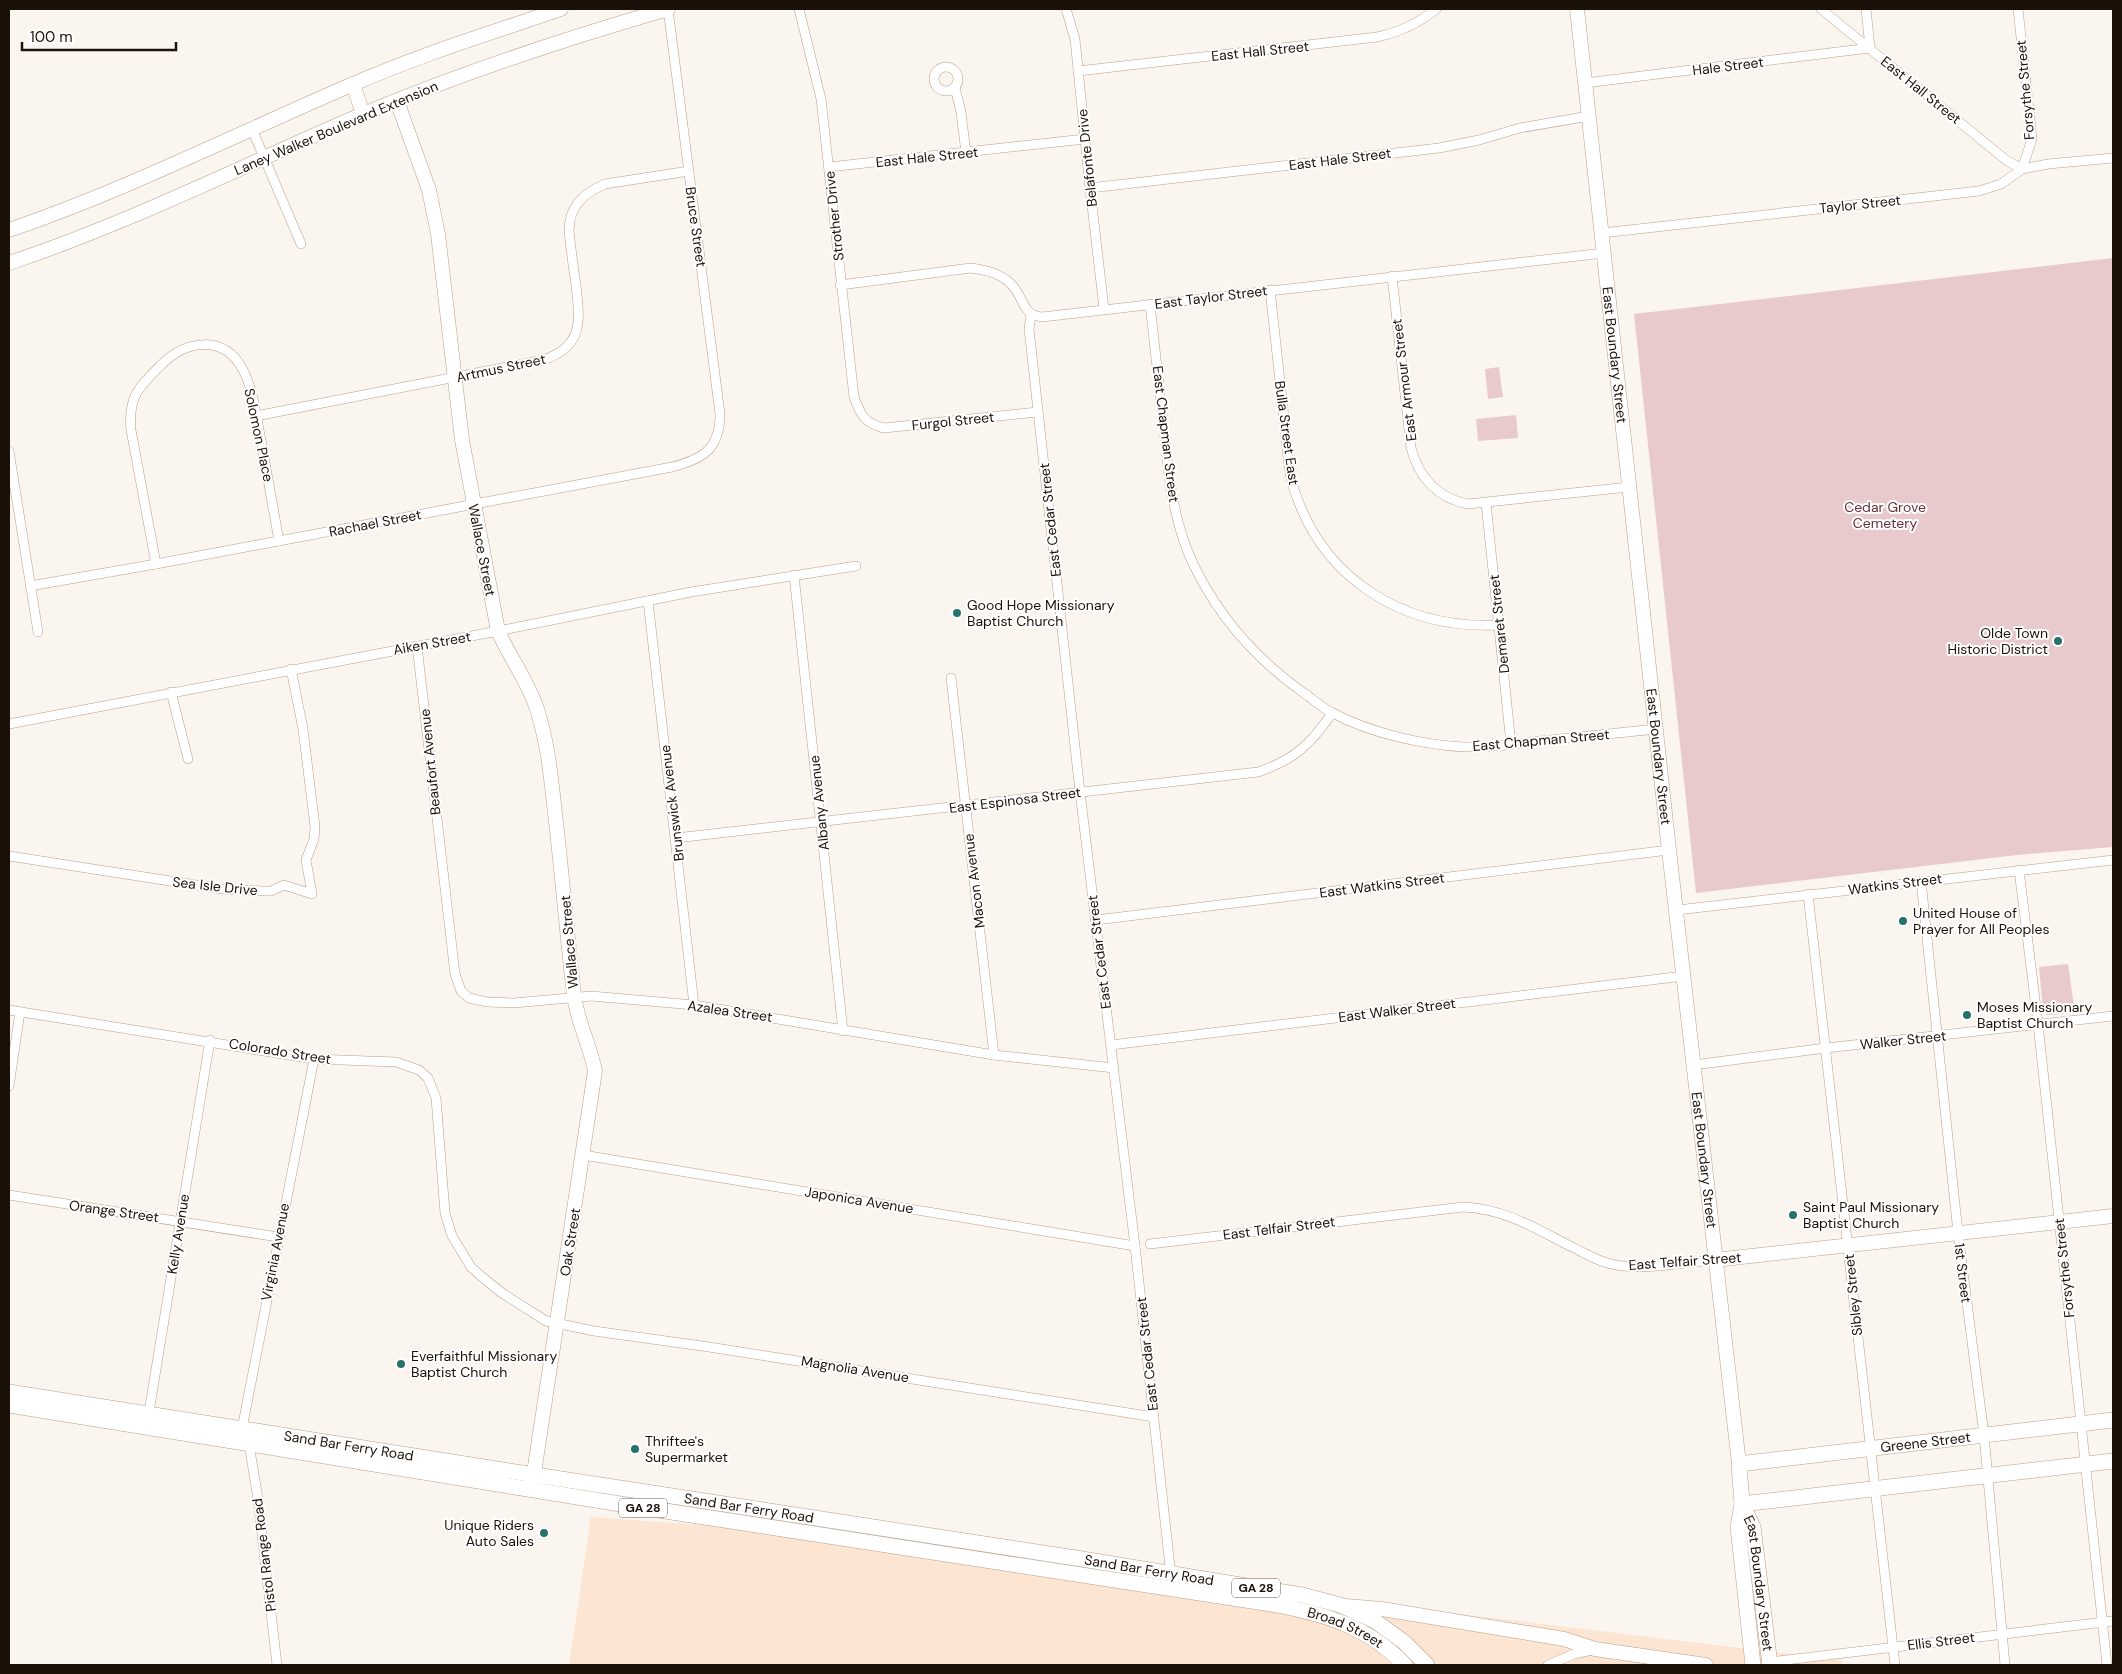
<svg xmlns="http://www.w3.org/2000/svg" width="2122" height="1674" viewBox="0 0 2122 1674" font-family="'DM Sans',sans-serif">
<style>
.built{fill:#fce5d2}
.green{fill:#e8cacd}
.lines{fill:none;stroke-linecap:round;stroke-linejoin:round}
.street-casing{stroke:#bb9e86;stroke-width:10}
.secondary-casing{stroke:#bb9e86;stroke-width:15}
.primary-casing{stroke:#bb9e86;stroke-width:16}
.street{stroke:#fff;stroke-width:9}
.secondary{stroke:#fff;stroke-width:14}
.primary{stroke:#fff;stroke-width:15}
.poi-dot{fill:#28726e;stroke:#fff;stroke-width:2}
.labels{text-anchor:middle;stroke-width:4;stroke-linejoin:round;paint-order:stroke}
.shield{fill:#fff;stroke:#605852;stroke-width:1}
.shield-label{font-size:12px;font-weight:bold;fill:#1c1108}
.street-label{font-size:14px;fill:#1c1108;stroke:#fff}
.park-label{font-size:14px;fill:#672f39;stroke:#fff}
.poi-label{font-size:14px;fill:#1c1108;stroke:#fff;text-anchor:start}
</style>
<rect width="100%" height="100%" fill="#fbf5f0"/>
<polygon class="built" points="591,1517 757,1529 1841,1660 1842,1665 569,1665"/>
<g class="green">
<polygon points="2113,258 2113,847 2017,855 1696,893 1634,314"/>
<polygon points="1499,367 1503,397 1488,399 1485,369"/>
<polygon points="1516,415 1518,438 1478,441 1476,419"/>
<polygon points="2068,964 2075,1013 2047,1015 2043,1009 2039,967"/>
</g>
<g class="lines">
<g class="street-casing">
<g id="street">
<path d="M799 9 821 99 854 397C860 414 865 424 884 428L1038 412"/>
<polyline points="1066,9 1075,39 1090,188 1104,309"/>
<polyline points="1821,9 2006,160 2022,169 2032,139 2018,9"/>
<circle cx="946" cy="79" r="12"/>
<path d="M1078 71 1377 37C1400 32 1418 24 1436 9"/>
<polyline points="1585,83 1870,48 1866,9"/>
<polyline points="955,88 961,112 966,153"/>
<polyline points="252,129 301,244"/>
<polyline points="829,167 1085,139"/>
<polyline points="1090,188 1439,148 1479,140 1520,128 1589,116"/>
<polyline points="1602,233 1979,191 2001,184 2022,169 2048,164 2113,158"/>
<path d="M1392 276 1411 448C1419 477 1437 498 1468 504L1629 487"/>
<path d="M840 285 971 268C986 270 1000 273 1011 284 1024 296 1021 315 1042 317L1604 253"/>
<path d="M1270 290C1275 333 1279 376 1284 418 1287 441 1287 465 1293 486 1322 580 1404 630 1500 625"/>
<path d="M1150 304 1169 476C1173 504 1179 531 1190 557 1216 615 1256 660 1308 696 1316 702 1324 709 1333 713 1370 733 1423 745 1464 747 1489 748 1515 744 1540 741 1579 737 1617 733 1656 729"/>
<polyline points="1031,315 1029,329 1080,792 1135,1246 1171,1576"/>
<path d="M256 416 543 360C584 346 580 321 576 285 573 267 571 249 569 231 569 206 584 193 605 184L689 171"/>
<polyline points="9,451 38,632"/>
<polyline points="1486,503 1511,744"/>
<path d="M156 564 131 430C128 397 138 388 161 365 186 340 224 334 243 370 254 391 256 417 261 440 267 474 273 507 279 541"/>
<polyline points="794,575 843,1031"/>
<path d="M30 586 156 564 672 467C703 459 720 449 720 414L668 9"/>
<polyline points="648,601 694,1005"/>
<polyline points="417,646 455,974 461,991 469,998 487,1002 514,1003 591,996 694,1005 994,1055 1114,1068"/>
<polyline points="951,678 994,1055"/>
<polyline points="171,692 188,759"/>
<polyline points="9,724 498,631 691,592 856,566"/>
<path d="M676 838 1258 772C1294 760 1311 744 1332 713"/>
<polyline points="9,856 222,889 262,891 271,891 284,885 312,894 306,860 314,839 315,827 303,729 291,669"/>
<polyline points="2019,870 2038,1024 2107,1665"/>
<polyline points="1921,881 1958,1233 1984,1435 2005,1665"/>
<polyline points="1808,894 1895,1665"/>
<polyline points="1677,910 2113,860"/>
<polyline points="1096,920 1669,850"/>
<polyline points="9,1010 314,1059 396,1062 419,1070 428,1078 436,1098 445,1213 452,1236 471,1267 481,1276 502,1293 546,1321 594,1331 709,1347 1154,1417"/>
<polyline points="1111,1045 1684,976"/>
<polyline points="1693,1065 1826,1048 2113,1016"/>
<polyline points="9,1086 20,1012"/>
<polyline points="583,1155 1135,1246"/>
<polyline points="9,1195 278,1237"/>
<path d="M1150 1244 1463 1207C1505 1209 1533 1227 1570 1246 1581 1251 1592 1258 1604 1262 1636 1273 1681 1262 1715 1260"/>
<polyline points="148,1418 210,1040"/>
<polyline points="1769,1662 2113,1621"/>
<polyline points="277,1665 258,1499 249,1444 242,1429 314,1059"/>
<polyline points="1548,1665 1574,1654 1592,1650"/>
</g>
</g>
<g class="secondary-casing">
<g id="secondary">
<path id="s1" d="M1577 9 1669 850 1739 1464"/>
<polyline points="353,84 363,114"/>
<path d="M397 101 429 190 438 234 462 440 498 631C510 658 528 681 537 709 548 743 551 778 555 813 562 874 567 934 574 995 577 1021 590 1045 595 1071L532 1486"/>
<path d="M9 230C126 190 237 134 351 85 419 55 491 33 561 9"/>
<path d="M9 263C129 223 244 165 361 115 461 73 564 39 668 9"/>
<polyline points="1715,1260 2113,1216"/>
<polyline points="1346,1606 1382,1609 1564,1639 1595,1649 1706,1665"/>
</g>
</g>
<g class="primary-casing">
<g id="primary">
<path id="s2" d="M9 1392 535 1475 1082 1559 1302 1595 1340 1605 1375 1621 1404 1642 1427 1665"/>
<path id="s3" d="M9 1405 639 1507 1277 1605C1328 1615 1368 1627 1405 1665"/>
<polyline points="1742,1504 2113,1461"/>
<path id="s4" d="M1742 1504 1753 1527 1770 1665"/>
<path id="s5" d="M1753 1665 1738 1527 1742 1504 1739 1464 2113 1420"/>
</g>
</g>
<use href="#street" class="street"/>
<use href="#secondary" class="secondary"/>
<use href="#primary" class="primary"/>
</g>
<g class="poi-dot">
<circle cx="957" cy="613" r="5"/>
<circle cx="2058" cy="641" r="5"/>
<circle cx="1903" cy="921" r="5"/>
<circle cx="1967" cy="1015" r="5"/>
<circle cx="1793" cy="1215" r="5"/>
<circle cx="401" cy="1364" r="5"/>
<circle cx="635" cy="1449" r="5"/>
<circle cx="544" cy="1533" r="5"/>
</g>
<g class="labels">
<g class="shield">
<rect x="619" y="1498.5" width="48" height="19" rx="4"/>
<rect x="1232" y="1578.5" width="48" height="19" rx="4"/>
</g>
<g class="shield-label">
<text x="643" y="1512">GA 28</text>
<text x="1256" y="1592">GA 28</text>
</g>
<g class="street-label">
<text transform="translate(1260 51) rotate(-6)" y="5">East Hall Street</text>
<text transform="translate(1728 66) rotate(-7)" y="5">Hale Street</text>
<text transform="translate(1921 90) rotate(39)" y="5">East Hall Street</text>
<text transform="translate(2025 90) rotate(-95)" y="5">Forsythe Street</text>
<text transform="translate(336 128) rotate(-23)" y="5">Laney Walker Boulevard Extension</text>
<text transform="translate(927 157) rotate(-6)" y="5">East Hale Street</text>
<text transform="translate(1087 158) rotate(-96)" y="5">Belafonte Drive</text>
<text transform="translate(1340 159) rotate(-7)" y="5">East Hale Street</text>
<text transform="translate(1860 204) rotate(-6)" y="5">Taylor Street</text>
<text transform="translate(834 216) rotate(-96)" y="5">Strother Drive</text>
<text transform="translate(696 227) rotate(82)" y="5">Bruce Street</text>
<text transform="translate(1211 297) rotate(-7)" y="5">East Taylor Street</text>
<text dy="5" stroke="none"><textPath href="#s1" startOffset="348">East Boundary Street</textPath></text>
<text transform="translate(501 368) rotate(-12)" y="5">Artmus Street</text>
<text transform="translate(1404 380) rotate(-97)" y="5">East Armour Street</text>
<text transform="translate(953 421) rotate(-6)" y="5">Furgol Street</text>
<text transform="translate(1287 433) rotate(82)" y="5">Bulla Street East</text>
<text transform="translate(1166 434) rotate(83)" y="5">East Chapman Street</text>
<text transform="translate(259 435) rotate(78)" y="5">Solomon Place</text>
<text transform="translate(1050 520) rotate(-96)" y="5">East Cedar Street</text>
<text transform="translate(375 523) rotate(-11)" y="5">Rachael Street</text>
<text transform="translate(482 550) rotate(79)" y="5">Wallace Street</text>
<text transform="translate(1499 624) rotate(-96)" y="5">Demaret Street</text>
<text transform="translate(432 643) rotate(-10)" y="5">Aiken Street</text>
<text transform="translate(1541 740) rotate(-5)" y="5">East Chapman Street</text>
<text dy="5" stroke="none"><textPath href="#s1" startOffset="752">East Boundary Street</textPath></text>
<text transform="translate(430 762) rotate(-96)" y="5">Beaufort Avenue</text>
<text transform="translate(1015 800) rotate(-7)" y="5">East Espinosa Street</text>
<text transform="translate(672 803) rotate(-97)" y="5">Brunswick Avenue</text>
<text transform="translate(819 803) rotate(-96)" y="5">Albany Avenue</text>
<text transform="translate(974 881) rotate(-97)" y="5">Macon Avenue</text>
<text transform="translate(1895 884) rotate(-7)" y="5">Watkins Street</text>
<text transform="translate(1382 885) rotate(-7)" y="5">East Watkins Street</text>
<text transform="translate(215 886) rotate(6)" y="5">Sea Isle Drive</text>
<text transform="translate(569 942) rotate(-95)" y="5">Wallace Street</text>
<text transform="translate(1099 952) rotate(-97)" y="5">East Cedar Street</text>
<text transform="translate(1397 1010) rotate(-7)" y="5">East Walker Street</text>
<text transform="translate(730 1011) rotate(8)" y="5">Azalea Street</text>
<text transform="translate(1903 1040) rotate(-6)" y="5">Walker Street</text>
<text transform="translate(280 1051) rotate(9)" y="5">Colorado Street</text>
<text dy="5" stroke="none"><textPath href="#s1" startOffset="1158">East Boundary Street</textPath></text>
<text transform="translate(859 1200) rotate(9)" y="5">Japonica Avenue</text>
<text transform="translate(114 1211) rotate(8)" y="5">Orange Street</text>
<text transform="translate(1279 1228) rotate(-7)" y="5">East Telfair Street</text>
<text transform="translate(178 1234) rotate(-81)" y="5">Kelly Avenue</text>
<text transform="translate(570 1242) rotate(-81)" y="5">Oak Street</text>
<text transform="translate(275 1252) rotate(-79)" y="5">Virginia Avenue</text>
<text transform="translate(1685 1261) rotate(-4)" y="5">East Telfair Street</text>
<text transform="translate(2064 1268) rotate(-96)" y="5">Forsythe Street</text>
<text transform="translate(1963 1273) rotate(83)" y="5">1st Street</text>
<text transform="translate(1853 1295) rotate(-96)" y="5">Sibley Street</text>
<text transform="translate(1147 1354) rotate(-96)" y="5">East Cedar Street</text>
<text transform="translate(855 1369) rotate(9)" y="5">Magnolia Avenue</text>
<text dy="5" stroke="none"><textPath href="#s5" startOffset="390">Greene Street</textPath></text>
<text dy="5" stroke="none"><textPath href="#s2" startOffset="344">Sand Bar Ferry Road</textPath></text>
<text dy="5" stroke="none"><textPath href="#s2" startOffset="749">Sand Bar Ferry Road</textPath></text>
<text transform="translate(264 1555) rotate(-97)" y="5">Pistol Range Road</text>
<text dy="5" stroke="none"><textPath href="#s2" startOffset="1154">Sand Bar Ferry Road</textPath></text>
<text dy="5" stroke="none"><textPath href="#s4" startOffset="82">East Boundary Street</textPath></text>
<text dy="5" stroke="none"><textPath href="#s3" startOffset="1356">Broad Street</textPath></text>
<text transform="translate(1941 1641) rotate(-7)" y="5">Ellis Street</text>
</g>
<g class="park-label">
<text x="1885" y="512">Cedar Grove<tspan x="1885" dy="16">Cemetery</tspan></text>
</g>
<g class="poi-label">
<text x="967" y="610">Good Hope Missionary<tspan x="967" dy="16">Baptist Church</tspan></text>
<text x="2048" y="638" text-anchor="end">Olde Town<tspan x="2048" dy="16">Historic District</tspan></text>
<text x="1913" y="918">United House of<tspan x="1913" dy="16">Prayer for All Peoples</tspan></text>
<text x="1977" y="1012">Moses Missionary<tspan x="1977" dy="16">Baptist Church</tspan></text>
<text x="1803" y="1212">Saint Paul Missionary<tspan x="1803" dy="16">Baptist Church</tspan></text>
<text x="411" y="1361">Everfaithful Missionary<tspan x="411" dy="16">Baptist Church</tspan></text>
<text x="645" y="1446">Thriftee's<tspan x="645" dy="16">Supermarket</tspan></text>
<text x="534" y="1530" text-anchor="end">Unique Riders<tspan x="534" dy="16">Auto Sales</tspan></text>
</g>
</g>
<rect width="2122" height="1674" fill="none" stroke="#1c1108" stroke-width="20"/>
<path d="M22 42v8h154v-8" fill="none" stroke="#1c1108" stroke-width="2.5"/>
<text x="30" y="42" font-size="15" fill="#1c1108" stroke="#ffffff" stroke-width="4" paint-order="stroke">100 m</text>
</svg>
